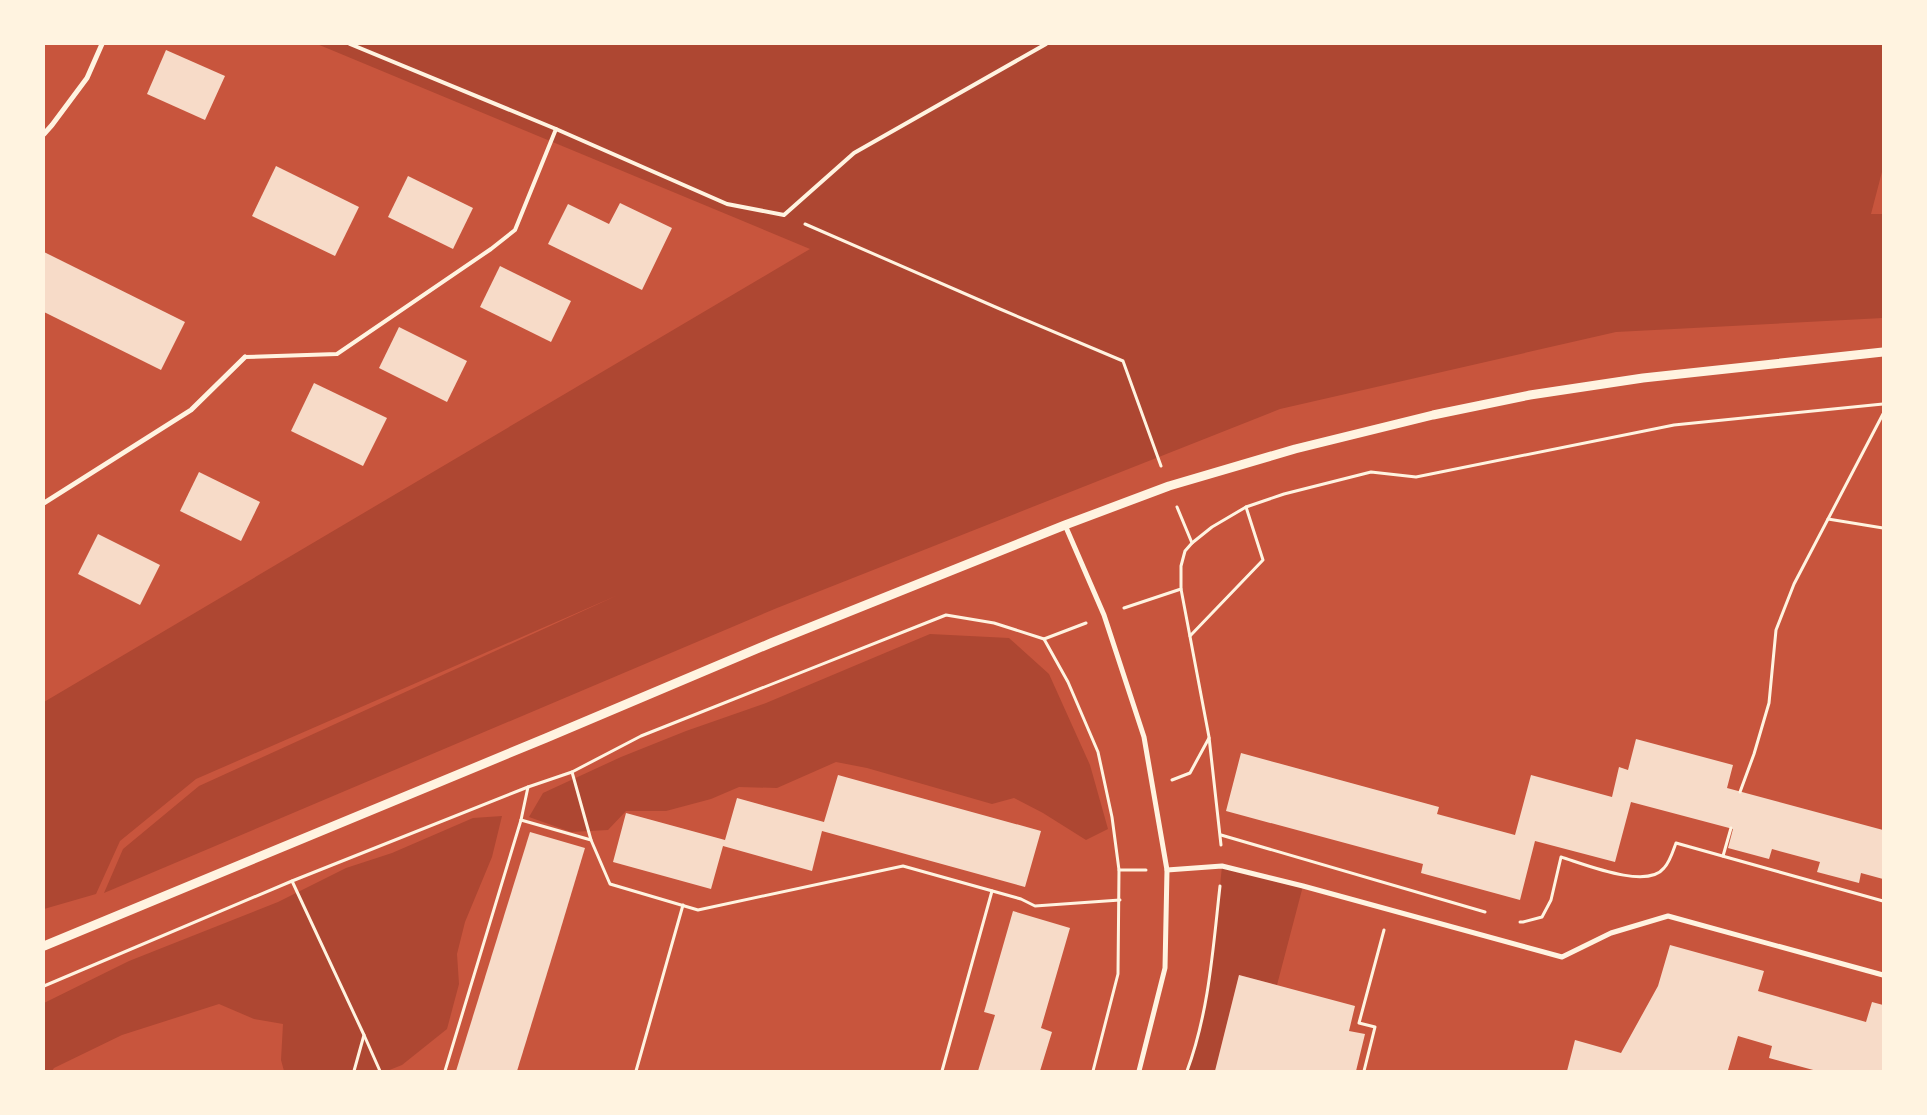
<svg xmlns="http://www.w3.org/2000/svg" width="1927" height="1115" viewBox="0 0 1927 1115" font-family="Cabin,sans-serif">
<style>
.green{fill:#ae4732}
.building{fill:#f7dbc8}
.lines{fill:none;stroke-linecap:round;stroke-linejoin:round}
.path{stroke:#fff3e0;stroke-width:3}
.service{stroke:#fff3e0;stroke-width:4}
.minor{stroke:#fff3e0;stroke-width:5}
.tertiary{stroke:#fff3e0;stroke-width:9}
</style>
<rect width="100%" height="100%" fill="#c8553d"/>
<g class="green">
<polygon points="317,44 1883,44 1883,168 1871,214 1883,214 1883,318 1616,332 1280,409 777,608 104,893 123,849 199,786 618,595 196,779 120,841 96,894 44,909 44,702 810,249"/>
<polygon points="930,634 1009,638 1049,674 1090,765 1108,829 1086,840 1043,813 1014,798 992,804 867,768 836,762 777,788 739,787 711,799 666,811 626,811 608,830 571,832 529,817 543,793 621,757 686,731 766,703"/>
<polygon points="502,816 492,857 465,922 457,954 459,984 447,1029 402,1065 387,1071 284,1071 281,1060 283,1024 254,1019 219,1004 122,1035 54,1068 52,1071 44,1071 44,1003 129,961 278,902 346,868 392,853 473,818"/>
<path d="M1222 866 1303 886 1277 985 1239 975 1215 1071H1187C1211 1006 1215 935 1222 866Z"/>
</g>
<g class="building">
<polygon points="166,50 225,76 205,120 147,94"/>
<polygon points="276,166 359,207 335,256 252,216"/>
<polygon points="408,176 473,208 453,249 388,217"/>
<polygon points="620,203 672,228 642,290 548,244 568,204 609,224"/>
<polygon points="44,252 185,322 161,370 44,312"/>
<polygon points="500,266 571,301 551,342 480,307"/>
<polygon points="399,327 467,361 447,402 379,368"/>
<polygon points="314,383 387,418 363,466 291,431"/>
<polygon points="199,472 260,502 241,541 180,511"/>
<polygon points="98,534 160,565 140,605 78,574"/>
<polygon points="1636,739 1733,765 1727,788 1883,830 1883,879 1861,873 1859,883 1817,872 1820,862 1772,849 1769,859 1728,848 1733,829 1631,802 1615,862 1535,841 1520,900 1421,873 1423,864 1226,811 1241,753 1439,807 1437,814 1515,835 1531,775 1612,797 1619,767 1628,770"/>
<polygon points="838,775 1041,831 1025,887 822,831 812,871 723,846 711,889 613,862 626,813 725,840 737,798 824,822"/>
<polygon points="530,832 585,848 557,941 517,1071 456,1071"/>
<polygon points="1013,911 1070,928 1041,1028 1052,1032 1040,1071 978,1071 995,1015 984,1012"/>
<polygon points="1670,945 1764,971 1758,991 1866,1022 1872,1002 1883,1005 1883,1071 1817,1071 1769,1058 1772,1046 1738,1036 1728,1070 1725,1071 1567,1071 1575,1040 1621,1053 1658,986"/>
<polygon points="1239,975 1355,1006 1349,1031 1365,1034 1356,1071 1215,1071"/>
</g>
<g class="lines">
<g class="path">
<polyline points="805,224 1000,309 1123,361 1161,466"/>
<polyline points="1177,507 1192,543"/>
<polyline points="1828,519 1883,528"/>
<polyline points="1181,589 1209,737 1221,845"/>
<polyline points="1124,608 1181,589 1181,566 1185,551 1192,543 1212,527 1246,507 1284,494 1371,472 1416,477 1674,425 1883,404"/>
<polyline points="1190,636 1263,560 1246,507"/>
<polyline points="1044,639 1068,682 1098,752 1112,817 1119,870 1118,974 1093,1071"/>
<polyline points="572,772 591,840"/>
<polyline points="1172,780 1190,773 1209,738"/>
<polyline points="1740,792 1754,754 1769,703 1776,630 1794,584 1883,414"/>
<polyline points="521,820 591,840 610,884 698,910 903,866 1021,899 1035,906 1120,900"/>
<polyline points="1221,835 1485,912"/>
<polyline points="1723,856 1731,828"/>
<polyline points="1119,870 1146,870"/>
<polyline points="292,881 364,1035 354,1071"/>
<path d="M1520 922H1523L1542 917 1551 900 1561 857C1584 864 1647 890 1664 868 1670 862 1673 851 1676 843L1883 901"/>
<polyline points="44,986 292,881 528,787 572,772 641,736 946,615 994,623 1044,639 1086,623"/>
<polyline points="364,1035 380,1071"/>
<polyline points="445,1071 521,820 528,787"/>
<polyline points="636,1071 683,905"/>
<polyline points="942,1071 992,891"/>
<path d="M1187 1071C1209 1012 1213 948 1220 886"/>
<polyline points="1364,1071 1375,1027 1359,1023 1384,930"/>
</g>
<g class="service">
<polyline points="350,44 556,129 727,204 784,215 854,153 1046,44"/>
<polyline points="245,357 337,354 491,249 515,230 556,129"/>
</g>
<g class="minor">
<polyline points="44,134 52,125 87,78 102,44"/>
<polyline points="44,503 191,410 245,357"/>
<polyline points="1065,525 1104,615 1144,737 1167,870 1165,968 1139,1071"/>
<polyline points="1167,870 1222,866 1303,886 1562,957 1611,933 1668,916 1883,975"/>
</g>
<polyline class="tertiary" points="44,946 546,738 771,643 1065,525 1169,486 1295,449 1433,415 1530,395 1643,378 1883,352"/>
</g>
<rect width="1927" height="1115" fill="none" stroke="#fff3e0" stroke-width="90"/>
</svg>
